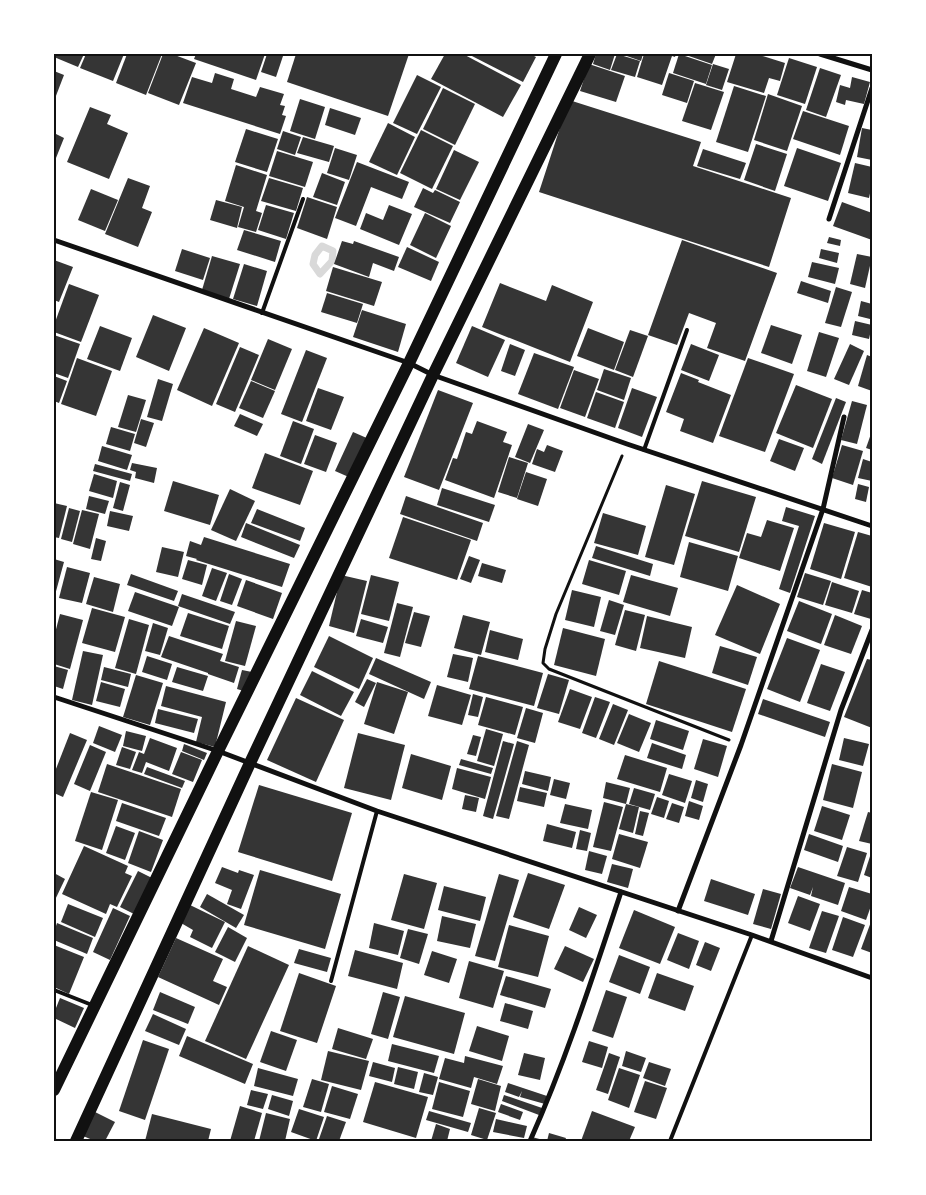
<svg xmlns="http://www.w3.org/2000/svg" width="926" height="1195" viewBox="0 0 926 1195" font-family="'Work Sans',sans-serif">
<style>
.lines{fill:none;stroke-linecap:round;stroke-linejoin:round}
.stream{stroke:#d9d9d9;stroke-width:7}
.building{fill:#353535}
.path{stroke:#111;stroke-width:3}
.service{stroke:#111;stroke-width:4}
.minor{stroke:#111;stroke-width:5}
.primary{stroke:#111;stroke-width:12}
.neatline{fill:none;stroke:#111;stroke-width:2}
</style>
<rect width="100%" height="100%" fill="#fff"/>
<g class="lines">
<polygon class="stream" points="322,246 333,251 332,261 320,274 313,264 315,255"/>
</g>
<g class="building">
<polygon points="54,54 84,54 78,67 54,57"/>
<polygon points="86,54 124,54 113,81 80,68"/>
<polygon points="127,54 162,54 146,95 116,83"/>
<polygon points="163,54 172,54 196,63 179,105 148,93"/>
<polygon points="196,54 265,54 256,80 194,59"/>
<polygon points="267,54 277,54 283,56 276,77 261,72"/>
<polygon points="296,54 409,54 388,116 287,82"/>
<polygon points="445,54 463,54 521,85 503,117 431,79"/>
<polygon points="468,54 530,54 536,57 523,82"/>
<polygon points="596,54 615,54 610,70 593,64"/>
<polygon points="617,54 640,61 635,77 611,70"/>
<polygon points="621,54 643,54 641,61"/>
<polygon points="644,54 662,54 668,56 669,54 676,54 675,57 672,56 662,85 637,77"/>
<polygon points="679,54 712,65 706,84 673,73"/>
<polygon points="683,54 716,54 712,64"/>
<polygon points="736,54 756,54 785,63 780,81 769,78 764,93 727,82"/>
<polygon points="789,58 817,67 805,104 777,95"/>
<polygon points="589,64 625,76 616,102 580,91"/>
<polygon points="713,64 729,69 722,90 706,85"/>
<polygon points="820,68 841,75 826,117 806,110"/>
<polygon points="54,71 64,75 54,101"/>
<polygon points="215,73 234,79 231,89 256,97 260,87 284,94 280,105 285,106 282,115 286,116 280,134 183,103 192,77 212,83"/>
<polygon points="669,73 694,81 687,103 662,95"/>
<polygon points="417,75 441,87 417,134 393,123"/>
<polygon points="852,77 870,82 864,104 846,100 845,105 836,102 840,85 850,88"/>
<polygon points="695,83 724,92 711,130 682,121"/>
<polygon points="734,86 766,96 748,152 716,142"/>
<polygon points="443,88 475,104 455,145 423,129"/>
<polygon points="768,94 802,106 787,151 754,140"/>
<polygon points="300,99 325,107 315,139 290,131"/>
<polygon points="569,100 701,142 693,166 791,198 769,267 539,192"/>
<polygon points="90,107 111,115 107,124 128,133 109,179 67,162"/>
<polygon points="330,108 361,118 355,135 325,125"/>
<polygon points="803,111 849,126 840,155 793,139"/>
<polygon points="388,123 415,137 397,175 369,162"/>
<polygon points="862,128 872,130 872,160 857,157"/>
<polygon points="246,129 278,139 267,172 235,162"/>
<polygon points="421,130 453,146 432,189 400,173"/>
<polygon points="283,131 301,137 295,155 277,149"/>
<polygon points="54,133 64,138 54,163"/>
<polygon points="303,137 334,146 329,162 297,153"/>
<polygon points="756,144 787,154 775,191 744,180"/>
<polygon points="335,148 357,155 349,180 327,173"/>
<polygon points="797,148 841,163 828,201 784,186"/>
<polygon points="703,149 746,163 740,179 697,166"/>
<polygon points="454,150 479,162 460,200 436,189"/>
<polygon points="277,151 313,162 305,187 269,176"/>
<polygon points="357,162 409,182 402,199 371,187 356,226 335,218"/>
<polygon points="855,163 872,167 872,184 869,198 848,193"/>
<polygon points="236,165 267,175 256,211 262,213 256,232 238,227 244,207 225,201"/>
<polygon points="322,173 345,182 337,205 313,197"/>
<polygon points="128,178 150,186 142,208 152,212 138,247 105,234"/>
<polygon points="269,178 303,188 296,211 261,201"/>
<polygon points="423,188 433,193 435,190 460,202 450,223 414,207"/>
<polygon points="91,189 118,200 105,231 78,220"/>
<polygon points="307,197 337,207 327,239 297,228"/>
<polygon points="216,200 242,207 237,228 210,220"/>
<polygon points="842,202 872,213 872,240 833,226"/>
<polygon points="266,205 294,213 286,239 258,230"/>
<polygon points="389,205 412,214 399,245 360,229 366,213 383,220"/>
<polygon points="425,213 451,226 436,258 410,245"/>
<polygon points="244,230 281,241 275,262 237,250"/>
<polygon points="829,237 841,240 840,246 827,243"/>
<polygon points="682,240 777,273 745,361 707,348 716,323 689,313 677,345 648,335"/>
<polygon points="342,241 353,244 354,241 399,257 394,271 373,263 369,277 334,264"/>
<polygon points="407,247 439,262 431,281 398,267"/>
<polygon points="182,249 210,258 203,280 175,271"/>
<polygon points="821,249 839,253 837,263 819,258"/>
<polygon points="857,254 872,257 865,288 850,284"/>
<polygon points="212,256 240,264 229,299 202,290"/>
<polygon points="54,260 73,267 59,302 54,300"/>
<polygon points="812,262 839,268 835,284 808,277"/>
<polygon points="244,264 267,271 257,306 233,299"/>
<polygon points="333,267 382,282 374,306 326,291"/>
<polygon points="801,281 831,291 828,303 797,293"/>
<polygon points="500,283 546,301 552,285 593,302 570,362 482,327"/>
<polygon points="69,284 99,295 81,342 54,332 54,325"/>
<polygon points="836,287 852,292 841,327 825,323"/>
<polygon points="327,293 363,304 357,323 321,312"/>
<polygon points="861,301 872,304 872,310 870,319 858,316"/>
<polygon points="362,310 406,324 398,352 353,337"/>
<polygon points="153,315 186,328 169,371 136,357"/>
<polygon points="855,321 872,325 869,339 852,335"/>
<polygon points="771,325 802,335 792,364 761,353"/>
<polygon points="100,326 132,338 120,371 87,359"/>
<polygon points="472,326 505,340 488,377 456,363"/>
<polygon points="204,328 239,343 212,406 177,390"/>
<polygon points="588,328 624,342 614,370 577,356"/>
<polygon points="630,330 648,336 633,377 615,370"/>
<polygon points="819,332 839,338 826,377 807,371"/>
<polygon points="54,335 80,344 68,378 54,373"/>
<polygon points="268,339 292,349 275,390 251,380"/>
<polygon points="510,344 525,350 515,376 501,371"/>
<polygon points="691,344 719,355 709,381 681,370"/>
<polygon points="850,344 864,351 849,385 834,379"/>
<polygon points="240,347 259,355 235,412 216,404"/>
<polygon points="306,350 327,358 302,422 281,414"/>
<polygon points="534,353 574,367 558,409 518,394"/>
<polygon points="867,355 872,357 872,391 858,386"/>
<polygon points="77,358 112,371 96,416 61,404"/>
<polygon points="748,358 794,374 765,452 719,436"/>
<polygon points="604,369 631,378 624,400 597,390"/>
<polygon points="574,370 599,379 585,417 560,408"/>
<polygon points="681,373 699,380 698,382 731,395 713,443 680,431 684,419 666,412"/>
<polygon points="54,376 67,381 59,403 54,401"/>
<polygon points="158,379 173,384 162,421 147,417"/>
<polygon points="251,381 275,391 263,418 239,408"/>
<polygon points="796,385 832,399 813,448 776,433"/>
<polygon points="318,388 344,397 331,430 306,421"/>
<polygon points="632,388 657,397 642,437 618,428"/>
<polygon points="438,390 473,403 439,490 404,477"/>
<polygon points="596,392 624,402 615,428 587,418"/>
<polygon points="128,395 146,400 136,432 118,427"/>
<polygon points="836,398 846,402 822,464 812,459"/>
<polygon points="852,401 867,405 857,444 841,440"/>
<polygon points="240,414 263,424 257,436 234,426"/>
<polygon points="141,419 154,423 146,447 134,443"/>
<polygon points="293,421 314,429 301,464 280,456"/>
<polygon points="477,421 507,432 503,442 512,445 494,498 445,480 453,458 457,459 466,432 472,434"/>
<polygon points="528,424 544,430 530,463 515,457"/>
<polygon points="111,427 135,434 130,451 106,444"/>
<polygon points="872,431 872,450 866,448"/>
<polygon points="353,432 369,439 351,478 335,471"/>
<polygon points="315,435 337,443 326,472 304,464"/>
<polygon points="779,439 804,448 795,471 770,461"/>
<polygon points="547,445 563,451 555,472 532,464 537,449 544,452"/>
<polygon points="842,445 863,451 853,485 832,478"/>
<polygon points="102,446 132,455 127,470 98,461"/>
<polygon points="265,453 313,471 300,505 252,488"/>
<polygon points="509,457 528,463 517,498 498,492"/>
<polygon points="863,459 872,462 872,481 858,478"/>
<polygon points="132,463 157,468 154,483 135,478 136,472 130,470"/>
<polygon points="95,464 132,474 130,481 93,471"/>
<polygon points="526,472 547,479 538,506 517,499"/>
<polygon points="94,474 117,481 113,498 89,491"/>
<polygon points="173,481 219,495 210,525 164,511"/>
<polygon points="702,481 756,497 739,552 685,536"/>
<polygon points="120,482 130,485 123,511 113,508"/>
<polygon points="858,484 869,487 866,502 855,499"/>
<polygon points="666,485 695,494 674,565 645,557"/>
<polygon points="442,488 495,505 489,522 437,505"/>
<polygon points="230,489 255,501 236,541 211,530"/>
<polygon points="89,496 109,501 105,514 86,509"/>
<polygon points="406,496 483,523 477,541 400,514"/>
<polygon points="54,503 67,506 59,538 54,537"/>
<polygon points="786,507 815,516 790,593 779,589 799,526 782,521"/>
<polygon points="69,508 80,511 72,542 61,539"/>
<polygon points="257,509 305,528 300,541 251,523"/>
<polygon points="82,510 99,514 90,549 73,544"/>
<polygon points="110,511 133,516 129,531 107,526"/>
<polygon points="603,513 646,526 638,555 594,543"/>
<polygon points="403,517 471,540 457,580 389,558"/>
<polygon points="767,520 794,528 780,571 739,558 747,533 761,537"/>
<polygon points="246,523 300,545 294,558 241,537"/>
<polygon points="824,523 855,532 841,579 810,569"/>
<polygon points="858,532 872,536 872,587 844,578"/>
<polygon points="204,537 290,564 282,587 196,560 197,559 186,556 190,541 201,545"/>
<polygon points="96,538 106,541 101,561 91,559"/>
<polygon points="689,542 738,556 728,591 680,577"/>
<polygon points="596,546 653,564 650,576 592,558"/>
<polygon points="162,547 184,552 178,577 156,572"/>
<polygon points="469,556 480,560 471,583 460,579"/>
<polygon points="54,559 64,562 55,595 54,595"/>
<polygon points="188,560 207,565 202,585 182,579"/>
<polygon points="589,560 626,571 619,595 582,584"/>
<polygon points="482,563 506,570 502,583 478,576"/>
<polygon points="67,567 90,573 82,603 59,598"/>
<polygon points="212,568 227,573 216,601 202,596"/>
<polygon points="805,573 831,581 823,605 797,597"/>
<polygon points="131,574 178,591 174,601 127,585"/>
<polygon points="229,574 242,579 232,605 220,601"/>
<polygon points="341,575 367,581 354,633 329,626"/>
<polygon points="371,575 399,582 389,621 361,614"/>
<polygon points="631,575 678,588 670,616 623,602"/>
<polygon points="94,577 120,584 113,612 86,604"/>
<polygon points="246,580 282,593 273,619 237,606"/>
<polygon points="832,582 859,591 852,613 825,605"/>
<polygon points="737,585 780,604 760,654 715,635"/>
<polygon points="572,590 601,597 594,627 565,620"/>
<polygon points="862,590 872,593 872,614 871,619 854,614"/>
<polygon points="135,592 179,607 172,626 128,611"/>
<polygon points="182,594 235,612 230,624 178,606"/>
<polygon points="609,600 624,605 615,635 600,631"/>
<polygon points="799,601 832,614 821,644 787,631"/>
<polygon points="397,603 413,607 400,657 384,653"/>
<polygon points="92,608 125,617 115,652 82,643"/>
<polygon points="625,610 645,615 636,651 615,645"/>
<polygon points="414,612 430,616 421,647 405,643"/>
<polygon points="188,613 229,626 222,649 180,636"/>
<polygon points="60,614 83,620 70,669 54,664 54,637"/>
<polygon points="463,615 490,622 481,655 454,648"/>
<polygon points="835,615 862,626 851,654 824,645"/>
<polygon points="647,616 692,627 685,658 640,648"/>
<polygon points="129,619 149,625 136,674 115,668"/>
<polygon points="361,619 388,627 383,643 356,636"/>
<polygon points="236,621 256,626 245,666 225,661"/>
<polygon points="153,623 168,628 160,655 145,651"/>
<polygon points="563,628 605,639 596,676 554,665"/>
<polygon points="490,630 523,639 518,660 485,652"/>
<polygon points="169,636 223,654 220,661 239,667 234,683 208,674 208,673 161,657"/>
<polygon points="329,636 373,658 359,689 314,667"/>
<polygon points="787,638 820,650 800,702 767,689"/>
<polygon points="720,646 757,657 748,685 712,673"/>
<polygon points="83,651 103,655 92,705 72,700"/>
<polygon points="453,654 473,658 468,682 447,677"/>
<polygon points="147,656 172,664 167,680 142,672"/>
<polygon points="478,656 543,673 534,706 469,689"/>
<polygon points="376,658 431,682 424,699 369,674"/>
<polygon points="867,659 872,660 872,728 844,717"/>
<polygon points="659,661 746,689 732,732 646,704"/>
<polygon points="821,664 845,672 830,711 807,703"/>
<polygon points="54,666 68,670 63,689 54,686"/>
<polygon points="104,667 131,674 128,687 101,680"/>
<polygon points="177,667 208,676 203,691 172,682"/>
<polygon points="242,670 252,672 247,692 237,689"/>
<polygon points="312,671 354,692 341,716 300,695"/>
<polygon points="548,674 569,680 559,714 537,708"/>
<polygon points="136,675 163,683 150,725 123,717"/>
<polygon points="367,679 376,683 364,707 355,702"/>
<polygon points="101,682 125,689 120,707 96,701"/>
<polygon points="377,682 408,692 394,734 364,724"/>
<polygon points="437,685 471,695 462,725 428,716"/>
<polygon points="166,686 226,702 215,747 196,742 202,717 161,706"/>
<polygon points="570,689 592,697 580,729 558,722"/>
<polygon points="473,694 483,697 478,717 468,715"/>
<polygon points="486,697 523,707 515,735 478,725"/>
<polygon points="595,697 610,702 596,738 582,733"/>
<polygon points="296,698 344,720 316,782 267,760"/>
<polygon points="763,699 830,722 825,737 758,714"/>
<polygon points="613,704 628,710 614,745 599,739"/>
<polygon points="526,708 543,713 535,743 517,738"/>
<polygon points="158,709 198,719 194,733 155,723"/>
<polygon points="629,714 651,723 639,752 617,743"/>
<polygon points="656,720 689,731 683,750 650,739"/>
<polygon points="99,726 122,735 115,752 93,743"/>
<polygon points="486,729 503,734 494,766 477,761"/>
<polygon points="126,731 146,736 142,751 123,746"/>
<polygon points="70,733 87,740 63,797 54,793 54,774"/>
<polygon points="358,733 405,745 391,800 344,788"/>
<polygon points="473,735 481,737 476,756 467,754"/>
<polygon points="150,738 177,748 169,771 146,762 142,773 132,770 139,752 144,754"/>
<polygon points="844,738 869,744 863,766 839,760"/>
<polygon points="703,739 727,746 718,777 694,769"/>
<polygon points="503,741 514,744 493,819 483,816"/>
<polygon points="517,741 529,745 509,819 496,816"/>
<polygon points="652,743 686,755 682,769 647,758"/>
<polygon points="184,744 207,753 204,760 182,751"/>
<polygon points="90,745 106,752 90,791 74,784"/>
<polygon points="122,747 136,752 130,769 116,765"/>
<polygon points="181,752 202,760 193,782 172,774"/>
<polygon points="411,754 451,766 442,800 402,788"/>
<polygon points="625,755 667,768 660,792 617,779"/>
<polygon points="461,759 493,768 491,774 459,765"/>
<polygon points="107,764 181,789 172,817 98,792"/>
<polygon points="832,764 862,772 853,808 823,800"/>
<polygon points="147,767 185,781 182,788 144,774"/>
<polygon points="457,768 491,777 485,799 452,789"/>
<polygon points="525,771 551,777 548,791 522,784"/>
<polygon points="669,774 692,781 685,803 662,795"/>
<polygon points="554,779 570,783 566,799 550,795"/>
<polygon points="696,780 708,784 703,802 691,798"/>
<polygon points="606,782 630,788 626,804 603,798"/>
<polygon points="259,785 352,813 332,881 238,852"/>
<polygon points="520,787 547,793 544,807 517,801"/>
<polygon points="634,788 655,794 650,810 629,804"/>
<polygon points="91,792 118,800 102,850 75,841"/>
<polygon points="465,795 479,798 476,812 462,809"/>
<polygon points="657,797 669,801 664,818 651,814"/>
<polygon points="689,801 703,806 699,820 685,816"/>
<polygon points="604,802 623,807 611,851 593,847"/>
<polygon points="122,803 166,818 159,836 116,821"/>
<polygon points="672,803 684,807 679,823 666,819"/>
<polygon points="565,804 592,810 588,829 560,823"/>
<polygon points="626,804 639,807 633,833 619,829"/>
<polygon points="822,806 850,815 842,840 814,831"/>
<polygon points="640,811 649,813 643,836 635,834"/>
<polygon points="868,812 872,813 872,844 859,841"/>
<polygon points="547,824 576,832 572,848 543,841"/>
<polygon points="116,826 135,833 125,860 106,853"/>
<polygon points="580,830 591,833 587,851 576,849"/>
<polygon points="139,831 163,840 151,872 128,863"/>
<polygon points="619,834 648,842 640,868 612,859"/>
<polygon points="809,834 843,846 838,862 804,850"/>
<polygon points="84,846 128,866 125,873 132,876 117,907 110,904 106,914 62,894"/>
<polygon points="847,847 867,853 858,882 837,876"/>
<polygon points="872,850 872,878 864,875"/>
<polygon points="589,851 607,856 602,874 585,870"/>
<polygon points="612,864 633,869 628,888 607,882"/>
<polygon points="222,867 238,873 239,870 254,875 241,909 227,904 232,890 215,883"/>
<polygon points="798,867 845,883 838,905 811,896 813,887 810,895 790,888"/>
<polygon points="260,870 341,894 325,949 244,925"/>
<polygon points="138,871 152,878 134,914 120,907"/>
<polygon points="54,873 65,879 54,902"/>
<polygon points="528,873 565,885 549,929 513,917"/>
<polygon points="404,874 437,883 424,929 391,920"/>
<polygon points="499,874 519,880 495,961 475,956"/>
<polygon points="711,879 755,894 748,915 704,901"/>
<polygon points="444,886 486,897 480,921 438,910"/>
<polygon points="849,887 872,894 872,903 866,920 841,911"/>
<polygon points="763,889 781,894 771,929 753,924"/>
<polygon points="207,894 244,915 236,928 200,907"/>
<polygon points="798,896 820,904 810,931 788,923"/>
<polygon points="68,904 103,918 95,937 61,922"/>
<polygon points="190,905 225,922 212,948 190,937 193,930 181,923"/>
<polygon points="579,907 597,915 586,938 569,930"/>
<polygon points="113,908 130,916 110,960 93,952"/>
<polygon points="634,910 675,927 660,964 619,948"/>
<polygon points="822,911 839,916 826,953 809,948"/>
<polygon points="442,916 476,924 470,948 437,941"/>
<polygon points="843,917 865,925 853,957 832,950"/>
<polygon points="872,919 872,953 861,949"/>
<polygon points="57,923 93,938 87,954 54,940 54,932"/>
<polygon points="374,923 404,931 398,955 369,948"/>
<polygon points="509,925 549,936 538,977 498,967"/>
<polygon points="228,927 247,938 235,962 215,952"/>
<polygon points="408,929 428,934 419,964 400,958"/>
<polygon points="678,933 699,941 689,969 667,960"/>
<polygon points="176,938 223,959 213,981 227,987 219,1005 158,977"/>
<polygon points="705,942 720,948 711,971 696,965"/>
<polygon points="54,945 84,957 69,994 54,987"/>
<polygon points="248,946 289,965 246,1059 205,1041"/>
<polygon points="565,946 594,959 583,982 554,969"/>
<polygon points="299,949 331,958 327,972 294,963"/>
<polygon points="355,950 403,963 397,989 348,976"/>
<polygon points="432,951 457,959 449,983 424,975"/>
<polygon points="619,955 650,967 640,994 609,982"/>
<polygon points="469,961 504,971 493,1008 459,998"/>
<polygon points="299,973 336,986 317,1043 280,1031"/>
<polygon points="657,973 694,986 685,1011 648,998"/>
<polygon points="506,976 551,989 545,1008 500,995"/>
<polygon points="606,990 627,997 613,1038 592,1031"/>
<polygon points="160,992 195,1007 188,1024 153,1010"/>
<polygon points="383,992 400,997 388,1039 371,1034"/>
<polygon points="405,996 465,1013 454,1054 393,1037"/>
<polygon points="60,998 84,1008 75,1028 54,1018 54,1013"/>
<polygon points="505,1003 533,1011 528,1029 500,1021"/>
<polygon points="153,1014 186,1029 179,1045 145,1031"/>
<polygon points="477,1026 509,1036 502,1061 469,1051"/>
<polygon points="338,1028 373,1039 366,1059 332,1049"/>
<polygon points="271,1031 297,1040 286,1071 260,1062"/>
<polygon points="187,1036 253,1064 245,1084 179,1056"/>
<polygon points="143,1040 169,1049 145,1120 119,1111"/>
<polygon points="589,1041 608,1047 602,1068 582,1062"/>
<polygon points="392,1044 439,1056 434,1073 388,1061"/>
<polygon points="328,1051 369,1061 361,1090 321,1080"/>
<polygon points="626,1051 646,1058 641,1072 622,1066"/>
<polygon points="524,1053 545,1058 540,1080 518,1075"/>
<polygon points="609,1053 620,1057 608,1094 596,1090"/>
<polygon points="465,1056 503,1066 497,1084 474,1077 471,1088 439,1079 445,1058 464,1063"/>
<polygon points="373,1062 395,1068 392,1082 369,1076"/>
<polygon points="649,1062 671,1069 665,1086 643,1078"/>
<polygon points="398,1067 418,1072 414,1089 394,1084"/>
<polygon points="258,1068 298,1079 293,1096 254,1086"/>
<polygon points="619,1068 640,1075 629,1108 608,1100"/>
<polygon points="424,1073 438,1077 433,1095 419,1092"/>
<polygon points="312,1079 329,1084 321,1112 303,1107"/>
<polygon points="478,1079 501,1086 495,1111 471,1104"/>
<polygon points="645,1081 667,1088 656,1119 634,1112"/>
<polygon points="375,1082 428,1097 416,1138 363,1122"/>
<polygon points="439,1082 470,1091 463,1117 432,1109"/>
<polygon points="508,1083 547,1096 545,1104 520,1097 522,1091 519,1097 505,1092"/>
<polygon points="332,1086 358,1094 350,1119 324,1112"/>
<polygon points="251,1090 268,1094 263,1109 247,1105"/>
<polygon points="272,1095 293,1101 289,1116 268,1109"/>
<polygon points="504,1095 542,1108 539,1115 502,1101"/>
<polygon points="501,1104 523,1112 520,1120 498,1112"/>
<polygon points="240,1106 262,1113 254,1141 230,1141"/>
<polygon points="479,1108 496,1113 487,1140 471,1135"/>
<polygon points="299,1109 324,1117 316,1141 291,1132"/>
<polygon points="429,1111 471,1123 468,1132 426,1120"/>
<polygon points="592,1111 635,1127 629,1141 581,1141"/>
<polygon points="95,1112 115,1122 105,1141 95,1141 83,1136"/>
<polygon points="266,1113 290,1119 285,1141 259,1141"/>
<polygon points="152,1114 211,1129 208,1141 145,1141"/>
<polygon points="327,1116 346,1122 339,1141 324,1141 319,1139"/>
<polygon points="496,1119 527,1126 524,1138 493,1132"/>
<polygon points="436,1124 450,1129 447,1141 431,1141"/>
<polygon points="549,1133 566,1138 565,1141 531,1141 532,1137 547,1141"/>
</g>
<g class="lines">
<polyline class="path" points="622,456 556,614 545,649 543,663 549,669 729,740"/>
<g class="service">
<polyline points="262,313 303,199"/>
<polyline points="644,450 687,330"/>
<polyline points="331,981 377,811"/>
<polyline points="54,990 92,1005"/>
<polyline points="670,1141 752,935"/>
</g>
<g class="minor">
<polyline points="820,54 872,70"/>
<polyline points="829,219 872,88"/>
<polyline points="54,240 409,363 433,375 627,444 872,526"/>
<polyline points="54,697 218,751 377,811 752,935 872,978"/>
<polyline points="678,911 741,745 823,509 844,417"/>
<polyline points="771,941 841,710 872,630"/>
<polyline points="54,1141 55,1141"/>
<path d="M530 1141C566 1060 593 976 621 892"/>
</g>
<g class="primary">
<polyline points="54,1090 218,751 409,363 556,54"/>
<polyline points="76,1141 250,763 433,375 590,54"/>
</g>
</g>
<rect width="926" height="1195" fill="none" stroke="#ffffff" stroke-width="110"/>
<rect x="55" y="55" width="816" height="1085" class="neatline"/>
</svg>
